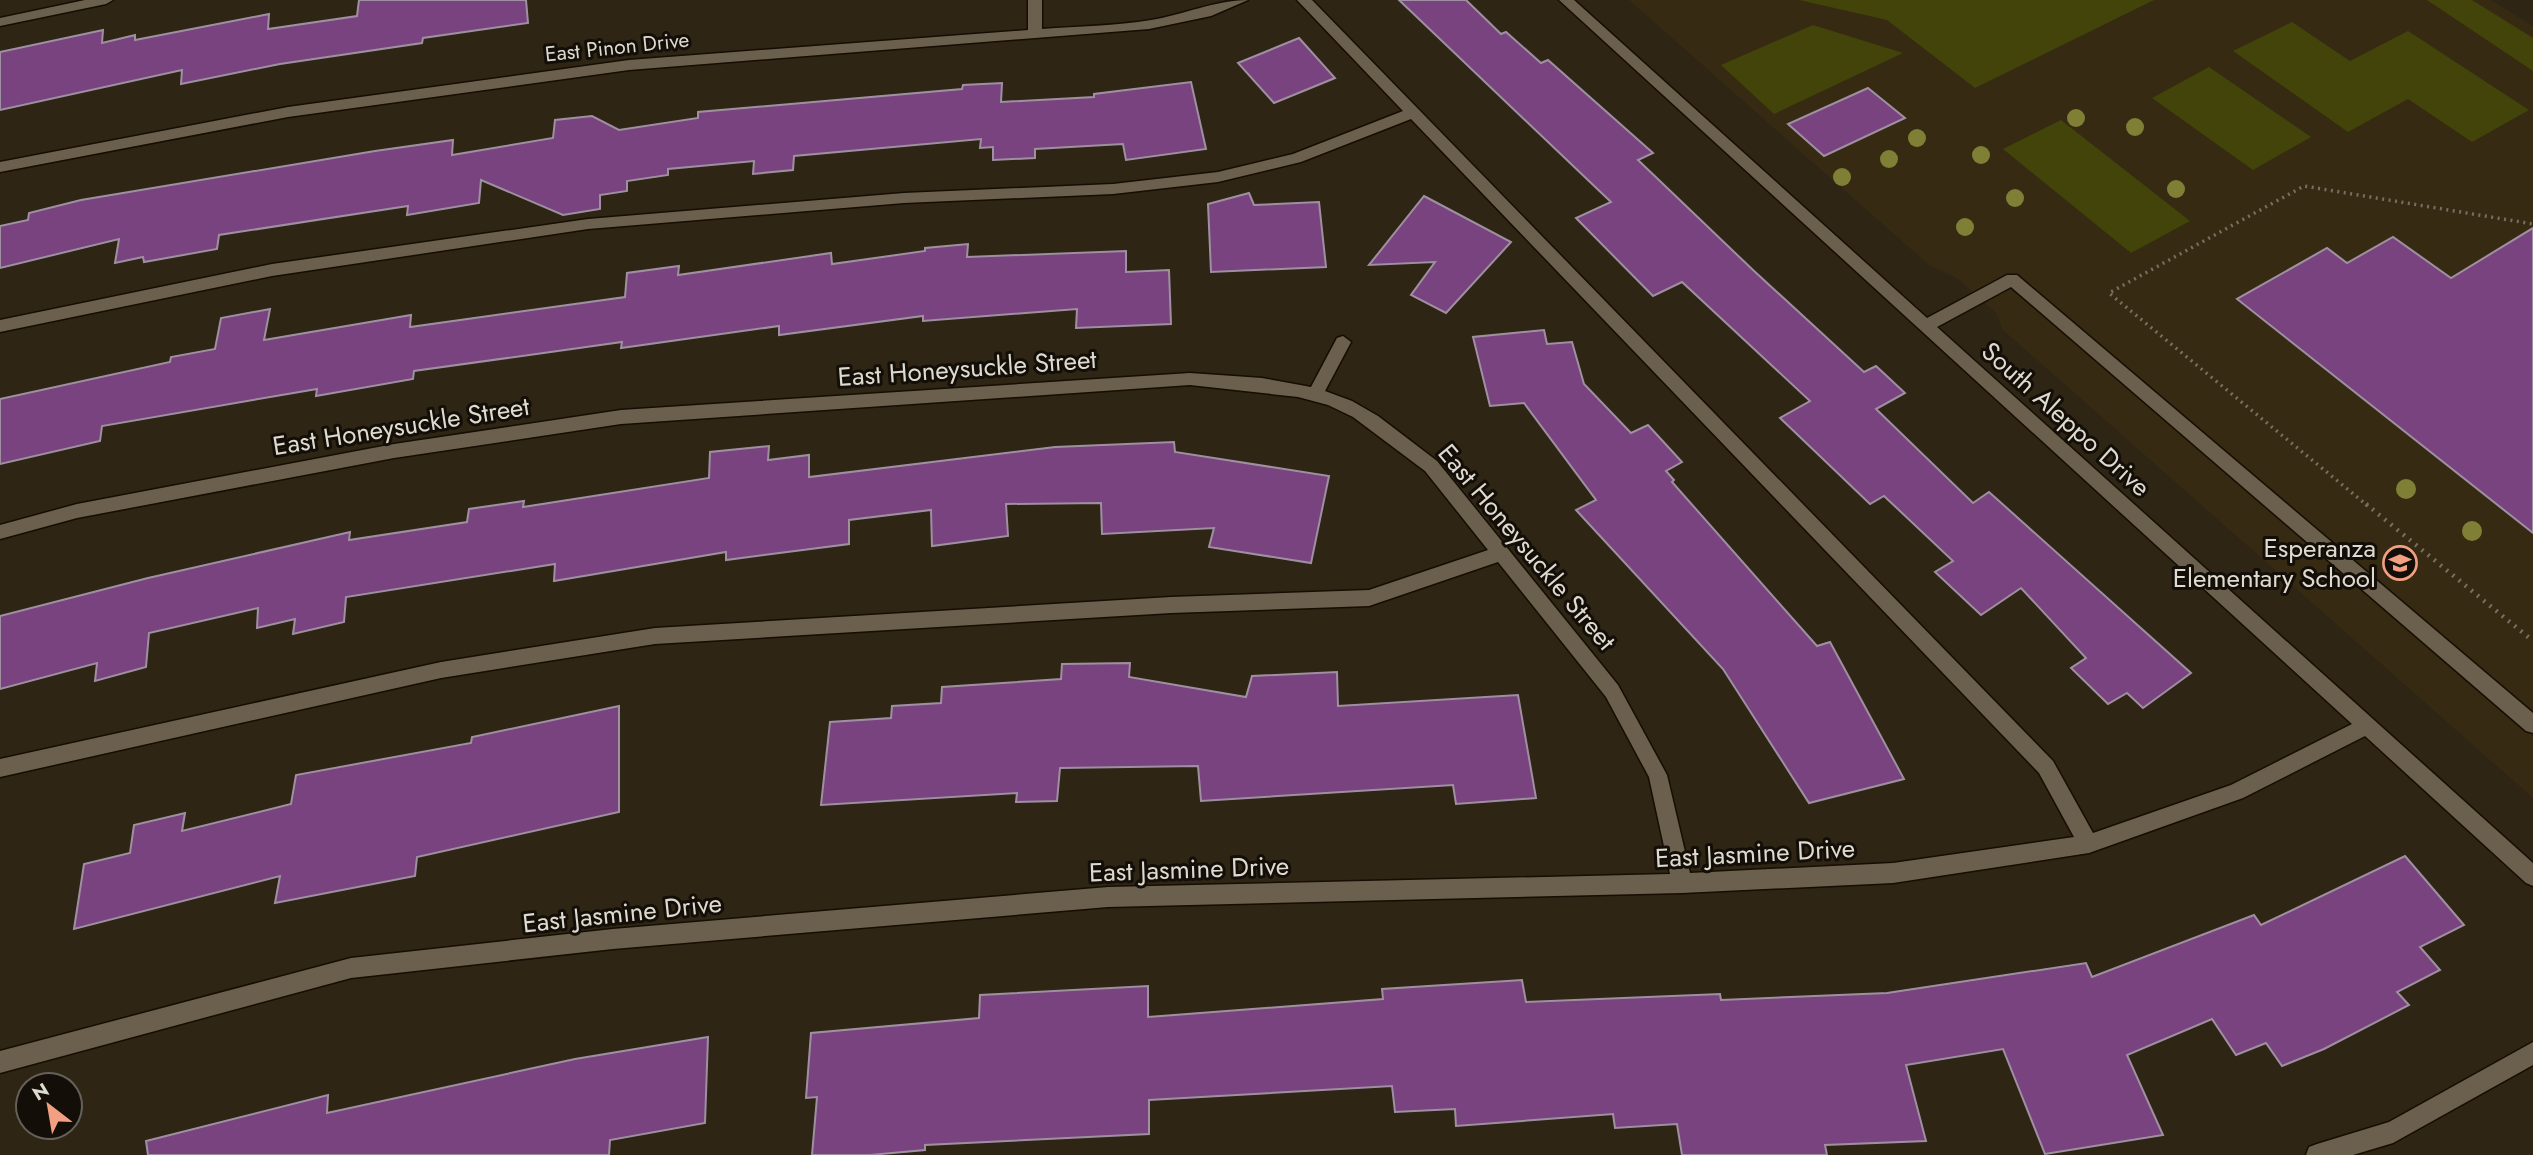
<svg xmlns="http://www.w3.org/2000/svg" width="2533" height="1155" viewBox="0 0 2533 1155" font-family="Jost,sans-serif">
<style>
.built{fill:#362a13}
.green{fill:#42440a}
.building{fill:#78437f;stroke:#9f90a1;stroke-width:2}
.lines{fill:none;stroke-linecap:round;stroke-linejoin:round}
.minor-casing{stroke:#160e02;stroke-width:3}
.path-far1{stroke:#776f61;stroke-width:3.5;stroke-dasharray:2 4.5;stroke-linecap:butt}
.path{stroke:#776f61;stroke-width:4.5;stroke-dasharray:2 6;stroke-linecap:butt}
.minor{fill:#6a604d;fill-rule:evenodd}
.tree{fill:#807f36}
.labels{text-anchor:middle;stroke-width:6;stroke-linejoin:round;paint-order:stroke}
.far-street-label{font-size:21px;fill:#dfdacf;stroke:#130f08}
.street-label{font-size:26px;fill:#dfdacf;stroke:#130f08}
.poi-label{font-size:26px;fill:#dfdacf;stroke:#130f08;text-anchor:end}
</style>
<rect width="100%" height="100%" fill="#2e2515"/>
<polygon class="built" points="1629,0 2491,0 2533,26 2533,798 2002,329 1998,315 1957,278 1930,266"/>
<g class="green">
<polygon points="1799,0 2154,0 1975,88 1887,20"/>
<polygon points="2427,0 2472,0 2533,38 2533,71"/>
<polygon points="2292,22 2350,61 2408,31 2529,110 2472,142 2408,99 2348,132 2233,51"/>
<polygon points="1813,25 1903,53 1774,114 1721,65"/>
<polygon points="2209,67 2311,137 2253,170 2152,98"/>
<polygon points="2061,120 2190,221 2131,253 2003,149"/>
</g>
<g class="building">
<polygon points="359,0 526,0 528,23 423,38 422,43 280,64 181,84 182,70 0,110 0,52 103,30 102,43 135,35 135,40 269,14 268,29 357,16"/>
<polygon points="1399,0 1466,0 1501,34 1506,32 1541,63 1548,60 1653,153 1638,160 1753,270 1864,372 1876,366 1905,393 1876,409 1973,503 1989,492 2191,673 2143,708 2127,693 2108,704 2071,668 2086,658 2021,588 1981,615 1935,572 1953,561 1884,496 1870,504 1780,418 1810,401 1682,282 1653,296 1576,218 1611,202"/>
<polygon points="1299,38 1335,78 1274,103 1238,63"/>
<polygon points="1191,82 1206,149 1126,160 1123,144 1035,149 1035,158 993,160 993,147 980,148 981,139 794,156 793,170 753,174 754,161 668,169 668,175 627,181 627,191 600,195 600,209 563,215 481,180 479,203 407,215 408,206 219,235 217,249 144,262 143,257 115,263 119,239 0,268 0,226 28,220 29,213 81,200 375,151 453,140 452,155 553,138 555,120 592,116 619,130 698,118 698,112 962,89 963,85 1002,83 1001,102 1094,97 1094,94"/>
<polygon points="1868,88 1905,118 1824,156 1788,124"/>
<polygon points="1249,193 1254,205 1319,202 1326,267 1211,272 1208,204"/>
<polygon points="1424,196 1511,242 1446,313 1411,295 1435,262 1369,265"/>
<polygon points="2533,228 2533,533 2237,299 2327,248 2347,263 2393,237 2451,278"/>
<polygon points="968,244 967,257 1126,251 1126,272 1169,270 1171,324 1076,328 1077,309 923,321 923,316 779,335 779,326 621,348 622,342 414,371 413,379 316,396 317,389 102,426 100,441 0,464 0,399 170,362 171,357 215,349 221,318 270,309 264,340 411,315 410,327 625,297 627,273 679,266 678,275 831,253 832,264 925,251 925,248"/>
<polygon points="1544,330 1547,344 1572,342 1584,384 1631,433 1648,425 1682,462 1666,471 1674,480 1672,482 1817,646 1830,642 1904,779 1809,803 1723,669 1576,510 1596,500 1524,403 1490,406 1473,337"/>
<polygon points="1174,442 1175,452 1329,476 1311,563 1209,547 1214,528 1102,534 1101,503 1006,504 1008,536 932,546 931,510 849,520 849,544 726,560 726,552 554,581 555,564 346,597 344,622 293,634 295,619 257,628 258,608 149,633 146,667 95,681 97,663 0,689 0,616 148,578 350,532 349,540 467,522 469,509 524,501 523,507 709,478 710,452 769,446 768,460 809,455 809,477 1055,447"/>
<polygon points="1130,663 1129,677 1246,697 1252,676 1337,672 1338,706 1518,695 1536,798 1456,804 1453,785 1201,801 1198,766 1060,768 1057,801 1016,802 1017,793 821,805 830,722 891,718 892,706 941,703 942,687 1061,679 1062,664"/>
<polygon points="619,706 619,812 417,857 415,876 275,903 280,876 74,929 84,864 130,853 134,825 185,813 182,831 291,804 296,775 471,743 472,737"/>
<polygon points="2405,856 2464,925 2420,947 2440,970 2397,992 2409,1005 2324,1049 2282,1066 2266,1043 2236,1055 2212,1019 2127,1055 2163,1135 2045,1154 2003,1049 1906,1065 1926,1141 1825,1145 1827,1155 1682,1155 1677,1124 1615,1128 1613,1114 1456,1126 1455,1109 1395,1112 1392,1086 1149,1100 1149,1134 925,1145 925,1150 870,1155 812,1155 817,1097 806,1098 811,1033 979,1018 980,995 1148,986 1148,1017 1383,999 1382,989 1522,980 1526,1002 1720,994 1721,1000 1887,993 2086,963 2092,977 2254,915 2261,925"/>
<polygon points="708,1037 705,1123 610,1140 609,1155 148,1155 146,1141 328,1095 327,1113 575,1059"/>
</g>
<g class="lines">
<g class="minor-casing">
<g id="minor">
<polygon points="85,0 113,0 106,4 0,26 0,18"/>
<path d="M1028 0H1042V29C1078 26 1116 26 1151 20 1183 15 1215 0 1248 0L1211 16 1149 29 629 70 288 117 0 172V162L288 107 629 60 1028 30Z"/>
<polygon points="1297,0 1312,0 2053,761 2093,833 2231,785 2352,724 1559,0 1574,0 1927,318 2007,275 2017,275 2533,713 2533,733 2526,731 2011,287 1937,327 2533,863 2533,886 2526,883 2365,736 2243,798 2089,853 1893,883 1682,893 1108,907 613,949 351,978 0,1073 0,1051 351,958 613,929 1108,887 1670,874 1649,777 1606,697 1498,562 1369,606 1171,613 655,644 441,678 0,777 0,759 441,662 655,628 1171,597 1369,590 1488,550 1425,471 1353,417 1328,405 1298,397 1190,385 621,424 394,458 77,518 0,539 0,525 77,504 394,444 621,410 1190,373 1262,378 1311,387 1337,338 1343,336 1351,342 1325,391 1352,401 1378,416 1437,461 1618,685 1667,775 1690,873 1893,863 2074,837 2039,773 1411,119 1301,162 1218,182 1113,194 904,203 588,229 272,276 0,332 0,320 272,264 588,219 904,193 1113,184 1218,172 1293,154 1403,111"/>
<polygon points="2533,1042 2533,1065 2393,1143 2353,1155 2306,1155 2309,1147 2317,1144 2389,1122"/>
</g>
</g>
<polyline class="path-far1" points="2368,506 2109,293 2304,186 2533,224"/>
<polyline class="path" points="2366,504 2533,641"/>
<use href="#minor" class="minor"/>
</g>
<g class="tree">
<circle cx="2076" cy="118" r="9"/>
<circle cx="2135" cy="127" r="9"/>
<circle cx="1917" cy="138" r="9"/>
<circle cx="1981" cy="155" r="9"/>
<circle cx="1889" cy="159" r="9"/>
<circle cx="1842" cy="177" r="9"/>
<circle cx="2176" cy="189" r="9"/>
<circle cx="2015" cy="198" r="9"/>
<circle cx="1965" cy="227" r="9"/>
<circle cx="2406" cy="489" r="10"/>
<circle cx="2472" cy="531" r="10"/>
</g>
<defs>
<g id="school-ring" transform="scale(1.75)"><circle r="9.5" fill="#130f08" stroke="#f3a082" stroke-width="1.5"/><path d="M0-5L7-2L0 1L-7-2ZM-4 1L0 2.5L4 1V4Q0 6-4 4Z" fill="#f3a082"/></g>
</defs>
<g fill-rule="evenodd">
<use href="#school-ring" x="2400" y="563"/>
</g>
<g class="labels">
<g class="far-street-label">
<text transform="translate(617 47) rotate(-6)" y="7">East Pinon Drive</text>
</g>
<g class="street-label">
<text transform="translate(967 368) rotate(-4)" y="9">East Honeysuckle Street</text>
<text transform="translate(2066 419) rotate(42)" y="9">South Aleppo Drive</text>
<text transform="translate(401 426) rotate(-9)" y="9">East Honeysuckle Street</text>
<text transform="translate(1527 547) rotate(50)" y="9">East Honeysuckle Street</text>
<text transform="translate(1755 853) rotate(-3)" y="9">East Jasmine Drive</text>
<text transform="translate(1189 869) rotate(-2)" y="9">East Jasmine Drive</text>
<text transform="translate(622 913) rotate(-6)" y="9">East Jasmine Drive</text>
</g>
<g class="poi-label">
<text x="2376" y="557">Esperanza<tspan x="2376" dy="30">Elementary School</tspan></text>
</g>
</g>
<g transform="translate(49 1106) rotate(329)"><circle r="33" fill="#130f08" stroke="#656058" stroke-width="2"/>
<path d="M0-5L12 26L0 18L-12 26Z" fill="#f3a082"/>
<text y="-10" font-size="19" font-weight="bold" text-anchor="middle" fill="#dfdacf">N</text>
</g>
</svg>
